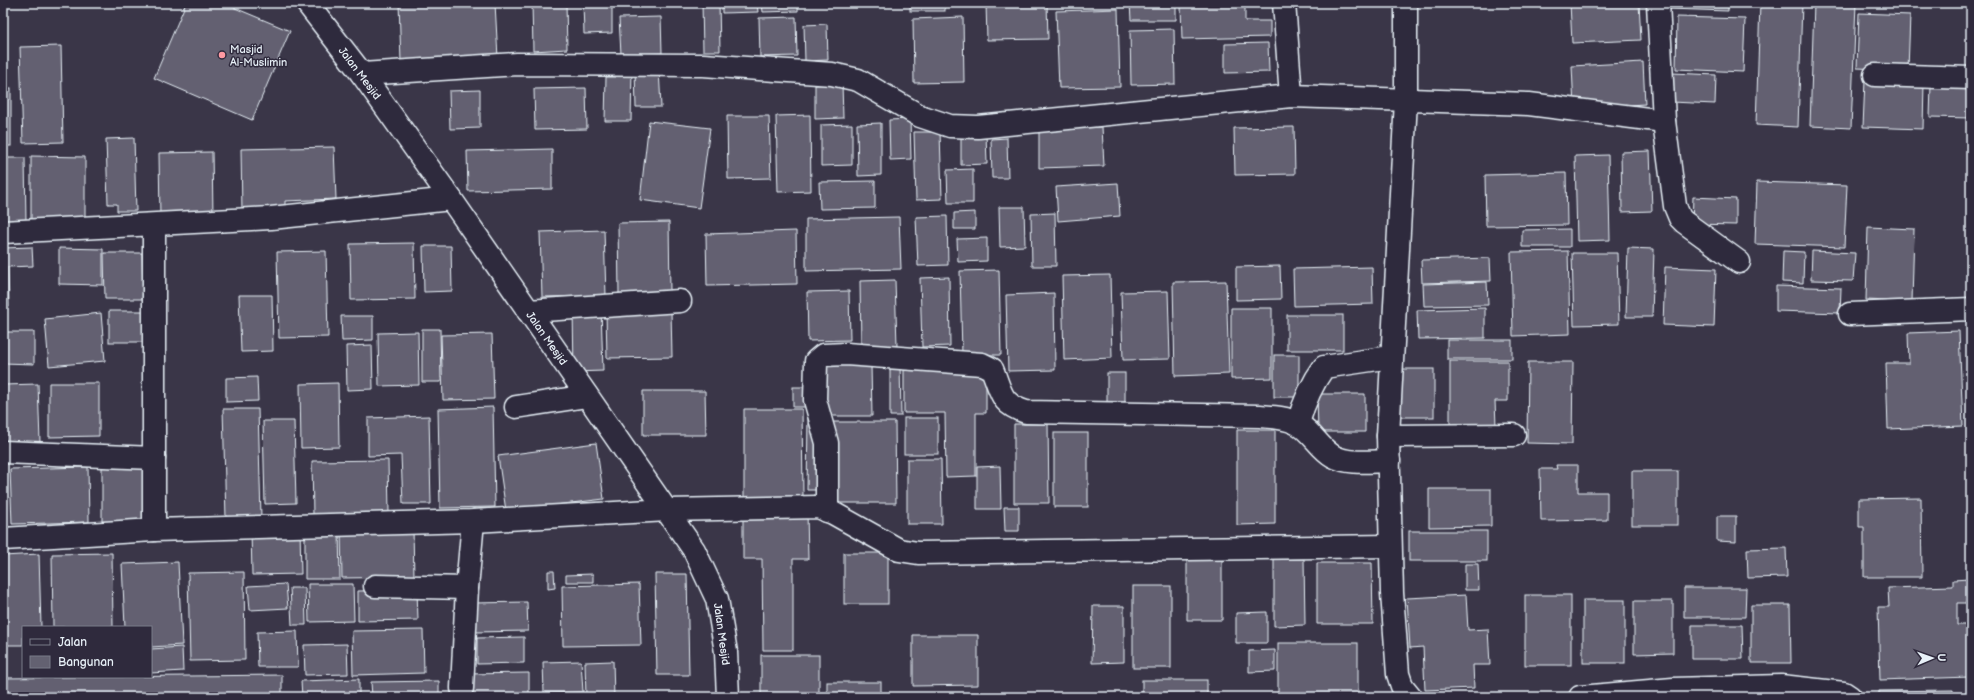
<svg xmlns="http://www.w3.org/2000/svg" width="1974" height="700" viewBox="0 0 1974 700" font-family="'Balsamiq Sans',sans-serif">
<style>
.building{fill:#636171;stroke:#e8f1f8}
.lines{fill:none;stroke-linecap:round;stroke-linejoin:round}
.minor-casing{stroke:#e8f1f8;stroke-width:25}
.minor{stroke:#2f2a3d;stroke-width:22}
.poi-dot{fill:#ff9aa2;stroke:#2f2a3d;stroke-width:1.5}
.labels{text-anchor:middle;stroke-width:3;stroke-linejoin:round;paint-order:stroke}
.poi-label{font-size:11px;fill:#e8f1f8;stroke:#2f2a3d;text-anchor:start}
.street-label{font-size:11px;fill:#e8f1f8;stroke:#2f2a3d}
</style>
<rect width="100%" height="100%" fill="#3a3648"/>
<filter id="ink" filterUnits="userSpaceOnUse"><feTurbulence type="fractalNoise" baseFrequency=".025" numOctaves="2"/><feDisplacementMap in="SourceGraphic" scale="8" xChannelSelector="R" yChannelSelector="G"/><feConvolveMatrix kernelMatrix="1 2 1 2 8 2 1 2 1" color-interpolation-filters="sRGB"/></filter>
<g filter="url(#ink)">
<g class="building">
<polygon points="186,3 223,3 290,31 252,120 154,78"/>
<polygon points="399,3 495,3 498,58 401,62"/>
<polygon points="532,3 566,3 567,49 533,51"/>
<polygon points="583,3 612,3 612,33 584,34"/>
<polygon points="702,3 719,3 720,51 703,51"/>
<polygon points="722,3 757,3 758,12 722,13"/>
<polygon points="762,3 798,3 798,11 763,12"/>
<rect x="910" y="3" width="35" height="8"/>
<polygon points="986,3 1047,3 1048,39 987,40"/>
<polygon points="1130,3 1176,3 1176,20 1131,20"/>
<polygon points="1570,3 1639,3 1641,40 1572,43"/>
<polygon points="1668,3 1728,3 1728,11 1667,9"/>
<polygon points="1760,3 1802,3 1798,127 1756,125"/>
<polygon points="1814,3 1856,3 1851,128 1810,126"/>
<polygon points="1245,4 1245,21 1270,21 1270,37 1182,39 1181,5"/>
<polygon points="1118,9 1120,87 1059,88 1056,11"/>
<polygon points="1859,13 1910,15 1908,70 1857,68"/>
<polygon points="661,17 662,53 621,54 619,18"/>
<polygon points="796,17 797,56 760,57 759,18"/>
<polygon points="963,17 964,82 914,83 913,19"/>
<polygon points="1677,17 1745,19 1743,72 1676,69"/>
<polygon points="827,24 828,60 805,61 804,25"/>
<polygon points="1174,29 1175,84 1131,85 1130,30"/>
<polygon points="1268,43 1269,72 1225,73 1225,44"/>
<polygon points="61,46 63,142 23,143 20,47"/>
<polygon points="1643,62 1645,104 1574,108 1572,66"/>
<polygon points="659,69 661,107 636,107 635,70"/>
<polygon points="616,70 632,70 631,121 605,121 606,77 616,77"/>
<polygon points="1672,73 1716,75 1715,104 1671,102"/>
<polygon points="1865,80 1924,82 1923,129 1863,127"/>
<polygon points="842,84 843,118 815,119 815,85"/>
<polygon points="1931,85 1971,87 1971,118 1930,117"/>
<rect x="3" y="88" width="8" height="58"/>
<polygon points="586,88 587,129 535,130 534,89"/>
<polygon points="480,90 480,128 450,129 449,91"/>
<polygon points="810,115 811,191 778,192 776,116"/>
<polygon points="727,116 769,116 771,178 728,179"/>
<polygon points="910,119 911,159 890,160 889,120"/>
<polygon points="649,121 710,128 699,208 640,200"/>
<polygon points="881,123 881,175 858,176 857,124"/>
<polygon points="852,124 852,165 821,166 821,125"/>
<polygon points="1102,127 1104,166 1039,168 1039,128"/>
<polygon points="1294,127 1295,174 1235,175 1234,128"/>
<polygon points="914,132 940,132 942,199 916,200"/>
<polygon points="986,133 987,164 961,165 961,134"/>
<polygon points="134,138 136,211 117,211 117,204 108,204 106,139"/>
<polygon points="1007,138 1008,178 992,178 991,139"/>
<polygon points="334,147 336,199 285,201 285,212 242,213 241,149"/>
<polygon points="552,149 552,189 468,191 467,151"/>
<polygon points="1650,151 1652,211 1622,212 1621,152"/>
<polygon points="212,152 213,216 160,218 159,153"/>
<polygon points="1608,155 1610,240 1577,241 1575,156"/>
<polygon points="31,156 85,157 85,222 31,222"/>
<polygon points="3,158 25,158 26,223 3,223"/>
<polygon points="973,169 973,203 948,203 947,170"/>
<polygon points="1566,173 1567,225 1486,226 1485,175"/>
<polygon points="875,181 875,208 820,209 819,182"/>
<polygon points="1757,182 1847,185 1844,247 1755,244"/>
<polygon points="1118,183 1120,216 1058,221 1056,187"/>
<polygon points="1693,197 1736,199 1736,225 1692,224"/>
<polygon points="999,207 1024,207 1025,246 1000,247"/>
<polygon points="975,212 975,229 954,229 954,213"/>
<polygon points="1055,213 1056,266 1032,266 1031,214"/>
<polygon points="947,216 948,265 918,266 916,217"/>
<polygon points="899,217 901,269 806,271 806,219"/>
<polygon points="669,222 670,292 619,294 618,223"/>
<polygon points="1868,227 1914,229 1912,302 1866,300"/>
<polygon points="1570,229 1570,247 1522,247 1522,230"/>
<polygon points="604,230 606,296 542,297 540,232"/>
<polygon points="796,231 797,284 707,286 706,234"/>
<polygon points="987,238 987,261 958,262 957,239"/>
<polygon points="414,243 415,299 351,300 350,244"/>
<polygon points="423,246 451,246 452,291 424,292"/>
<polygon points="32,247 33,266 8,267 9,307 3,307 3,248"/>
<polygon points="59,248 103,249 103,285 59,284"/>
<polygon points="1628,248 1654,249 1652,317 1626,317"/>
<polygon points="326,251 328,337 279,338 277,252"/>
<polygon points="1568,251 1570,334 1513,336 1511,252"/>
<polygon points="1783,251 1804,252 1803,283 1782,282"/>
<polygon points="1812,251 1855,253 1853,281 1811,280"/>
<polygon points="104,253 142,253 143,299 105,299"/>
<polygon points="1572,253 1617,253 1619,324 1574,325"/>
<polygon points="1490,258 1491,281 1422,283 1421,260"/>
<polygon points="1280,266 1281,299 1236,300 1236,267"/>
<polygon points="1372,267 1373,304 1294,306 1293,269"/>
<polygon points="1665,267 1716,269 1714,327 1663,325"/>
<polygon points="999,270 1001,355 962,355 960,271"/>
<polygon points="1110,275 1112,358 1064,360 1062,276"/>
<polygon points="949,277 950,346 922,347 920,278"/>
<polygon points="895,280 897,346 861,347 860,281"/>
<polygon points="1226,281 1229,374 1175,376 1173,282"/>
<polygon points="1487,282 1488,305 1424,306 1423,284"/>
<polygon points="1776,286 1841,288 1840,313 1776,311"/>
<polygon points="849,291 850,340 808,341 807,292"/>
<polygon points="1168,291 1170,359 1123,360 1121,292"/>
<polygon points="1054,293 1055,370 1008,371 1006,295"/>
<polygon points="239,295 272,295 273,351 241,352"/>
<polygon points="601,308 603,371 574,372 573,309"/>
<polygon points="1231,308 1272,308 1272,378 1231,379"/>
<polygon points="1485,308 1485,338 1418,339 1417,310"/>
<rect x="109" y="311" width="35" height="31"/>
<polygon points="671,311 672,357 607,358 606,312"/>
<polygon points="101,313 105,361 49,366 45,319"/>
<rect x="1287" y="315" width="56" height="35"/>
<polygon points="341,316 373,316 373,340 342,341"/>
<polygon points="422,329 440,329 441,382 422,382"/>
<polygon points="1959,331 1963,426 1888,429 1886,363 1909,363 1908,333"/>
<polygon points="3,332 34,332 34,364 3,363"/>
<polygon points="418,332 419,385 379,386 378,333"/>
<polygon points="492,334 494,399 443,400 441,335"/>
<rect x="1447" y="340" width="65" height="19"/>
<polygon points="372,345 373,389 347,390 346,346"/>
<rect x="1274" y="355" width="25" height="42"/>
<polygon points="1450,361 1508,361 1508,401 1495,401 1496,426 1450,426"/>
<polygon points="1528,362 1573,362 1572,444 1527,443"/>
<polygon points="826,365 871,365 872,416 826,416"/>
<polygon points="890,365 900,365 901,416 890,416"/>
<rect x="1399" y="369" width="35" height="48"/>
<polygon points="904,370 986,370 986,413 976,413 976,476 946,477 945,413 904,413"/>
<rect x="1107" y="373" width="18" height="30"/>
<polygon points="257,377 258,401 226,402 226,378"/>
<polygon points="49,383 99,383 99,436 49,437"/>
<polygon points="338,383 339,447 301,448 300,384"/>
<polygon points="38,384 40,442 4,443 3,385"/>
<rect x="793" y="387" width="16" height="20"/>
<polygon points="643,391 705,391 706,435 643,435"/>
<polygon points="1317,394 1365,394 1365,432 1318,432"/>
<polygon points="493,407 495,507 440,508 438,409"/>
<polygon points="223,409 258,409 261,517 226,518"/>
<polygon points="744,409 802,409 803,497 744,497"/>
<polygon points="429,416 431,504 403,504 401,455 368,456 368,418"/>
<polygon points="819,417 820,490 807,490 808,418"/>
<rect x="904" y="418" width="34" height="36"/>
<polygon points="263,421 294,421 296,503 265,504"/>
<polygon points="833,422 895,422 896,503 834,503"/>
<polygon points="1014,424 1048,424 1049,503 1014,503"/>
<polygon points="1237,430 1275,430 1275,524 1237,525"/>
<rect x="1054" y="433" width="34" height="74"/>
<polygon points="596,443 604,499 506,511 498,456"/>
<polygon points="907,459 941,459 942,524 907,524"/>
<polygon points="388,460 389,513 313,515 312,461"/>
<polygon points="102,461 154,462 153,523 102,522"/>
<polygon points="1556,465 1578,465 1578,492 1607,492 1607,520 1541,521 1540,469 1557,469"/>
<polygon points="1000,466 1001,509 977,509 977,467"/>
<polygon points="88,467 89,522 12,524 10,469"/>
<rect x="1632" y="471" width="46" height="54"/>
<polygon points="1429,489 1491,489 1491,526 1429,527"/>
<polygon points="1921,498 1922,577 1864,577 1864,527 1859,527 1859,499"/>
<polygon points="1004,507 1019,507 1019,531 1005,531"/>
<polygon points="743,512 807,512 808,559 793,559 793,650 763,650 762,559 743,559"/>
<polygon points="1717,516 1736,516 1736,542 1717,541"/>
<polygon points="413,529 414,577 342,578 341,530"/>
<polygon points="300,530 301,574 252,575 251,531"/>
<polygon points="305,531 339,531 340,579 305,579"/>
<rect x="1409" y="531" width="78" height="30"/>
<polygon points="1786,548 1787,577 1748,578 1747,549"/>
<polygon points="112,553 113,627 53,627 52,554"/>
<rect x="844" y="553" width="44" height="51"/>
<polygon points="1222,553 1222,620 1187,620 1187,554"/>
<polygon points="39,554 41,627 23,627 23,645 3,645 3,556"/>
<polygon points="1274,559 1304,559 1305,625 1274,626"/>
<polygon points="178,562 182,645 151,647 151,627 125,627 122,564"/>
<polygon points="1317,563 1372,563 1373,624 1317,624"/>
<polygon points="1465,564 1478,564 1479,590 1465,590"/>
<polygon points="548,571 554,571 555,588 548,589"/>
<polygon points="244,572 245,660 190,661 188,573"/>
<polygon points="593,574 593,582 566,582 566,575"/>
<polygon points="655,574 687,574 689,675 657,675"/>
<polygon points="1969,579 1969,603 1957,603 1957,625 1969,625 1970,677 1880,680 1878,607 1889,607 1888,588 1953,586 1953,580"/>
<polygon points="286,584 288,608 250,610 248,586"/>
<polygon points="308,584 353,584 354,621 309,622"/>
<polygon points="639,584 641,645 563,646 562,586"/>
<rect x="1133" y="586" width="38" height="82"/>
<polygon points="290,588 305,588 306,625 292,625"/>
<polygon points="1684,588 1746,588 1745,617 1684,617"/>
<polygon points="417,590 418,620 358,621 358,591"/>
<polygon points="1466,595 1468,630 1488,629 1490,665 1473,665 1474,688 1425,690 1423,647 1410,648 1407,598"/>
<rect x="1525" y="595" width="46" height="70"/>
<rect x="1583" y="600" width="42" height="63"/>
<polygon points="1634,601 1673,601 1673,653 1634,654"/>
<polygon points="527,602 528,631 475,632 474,603"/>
<polygon points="1751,605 1790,605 1791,663 1751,663"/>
<polygon points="1093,606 1124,606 1124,662 1092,663"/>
<polygon points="1267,612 1267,643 1236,643 1236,613"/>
<polygon points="1692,625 1742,625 1743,659 1692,659"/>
<polygon points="423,630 424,673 353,675 352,631"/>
<polygon points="297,631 298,667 258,667 257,632"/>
<polygon points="913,635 978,635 978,685 913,686"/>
<polygon points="524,637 524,663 477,664 477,638"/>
<rect x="1278" y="643" width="80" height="54"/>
<polygon points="347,644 348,674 305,675 304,645"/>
<polygon points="182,647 183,671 151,673 151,649"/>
<polygon points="1275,650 1275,671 1249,672 1249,651"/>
<rect x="761" y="655" width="58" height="42"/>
<polygon points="581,661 583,692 544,693 543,662"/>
<polygon points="613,661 614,697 586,697 585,662"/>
<polygon points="529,673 529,697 466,697 466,674"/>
<polygon points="282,675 282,697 3,697 3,678"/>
<polygon points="359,679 359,697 302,697 301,681"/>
<rect x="1142" y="680" width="65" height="17"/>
<polygon points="439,681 439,697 372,697 371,682"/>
<rect x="827" y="682" width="54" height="15"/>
<polygon points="1953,690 1953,697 1879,697 1879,691"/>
</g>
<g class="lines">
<g class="minor-casing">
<g id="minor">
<polyline points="307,3 362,74 451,199 694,550 717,599 726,652 728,697"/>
<polyline points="1284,3 1291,96"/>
<polyline points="1406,3 1406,100 1388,436 1392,593 1398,674 1402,686 1411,697"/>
<polyline points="1658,3 1664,121 1675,206 1680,218 1684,222 1739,262"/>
<polyline points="362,74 517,64 703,65 832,74 858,80 920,116 950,126 978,127 1291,96 1529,104 1664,121"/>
<polyline points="1875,75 1971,78"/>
<polyline points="154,225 154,530 473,521 668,510 818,507 833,513 899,550 918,553 1390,546"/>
<polyline points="3,232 271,218 451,199"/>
<polyline points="528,311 680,301"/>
<polyline points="1850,314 1971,309"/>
<polyline points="516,407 587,396"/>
<path d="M1298 423C1304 402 1311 385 1324 367L1391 357"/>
<polyline points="1388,436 1514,435"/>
<polyline points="3,452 154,458"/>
<path d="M827 511V443L815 400 816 361 823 355 846 354 982 364 992 369C1002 393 1000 404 1026 412L1260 416C1272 417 1285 417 1296 423 1311 430 1319 448 1333 456 1349 465 1372 461 1389 461"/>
<polyline points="3,539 154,530"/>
<polyline points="375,586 467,588"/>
<polyline points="462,688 467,588 473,521"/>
<polyline points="1580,697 1673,689 1781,686 1844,693 1850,697"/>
</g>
</g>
<use href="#minor" class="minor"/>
</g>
</g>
<circle class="poi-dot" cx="222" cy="55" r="4"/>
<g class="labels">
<g class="poi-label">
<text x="230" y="53">Masjid<tspan x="230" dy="13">Al-Muslimin</tspan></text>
</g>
<g class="street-label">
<text transform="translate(360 73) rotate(53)" y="4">Jalan Mesjid</text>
<text transform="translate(547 338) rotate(55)" y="4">Jalan Mesjid</text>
<text transform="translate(722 634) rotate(82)" y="4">Jalan Mesjid</text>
</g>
</g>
<rect width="1974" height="700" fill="none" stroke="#2f2a3d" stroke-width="16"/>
<rect x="8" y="8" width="1958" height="684" fill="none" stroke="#e8f1f8" stroke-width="1.5" filter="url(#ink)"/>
<rect x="22" y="626" width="130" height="52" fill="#2f2a3d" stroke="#797a88"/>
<rect x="30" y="639" width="20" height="6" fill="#2f2a3d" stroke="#797a88"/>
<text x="58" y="646" font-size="12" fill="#e8f1f8">Jalan</text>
<rect x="30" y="656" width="20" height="12" fill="#636171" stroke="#797a88"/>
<text x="58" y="666" font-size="12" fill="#e8f1f8">Bangunan</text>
<g transform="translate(1932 658) rotate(88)" stroke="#2f2a3d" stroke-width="3" paint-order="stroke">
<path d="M0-3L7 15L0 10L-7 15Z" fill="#e8f1f8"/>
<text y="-6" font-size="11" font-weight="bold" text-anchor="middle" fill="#e8f1f8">U</text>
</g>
</svg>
